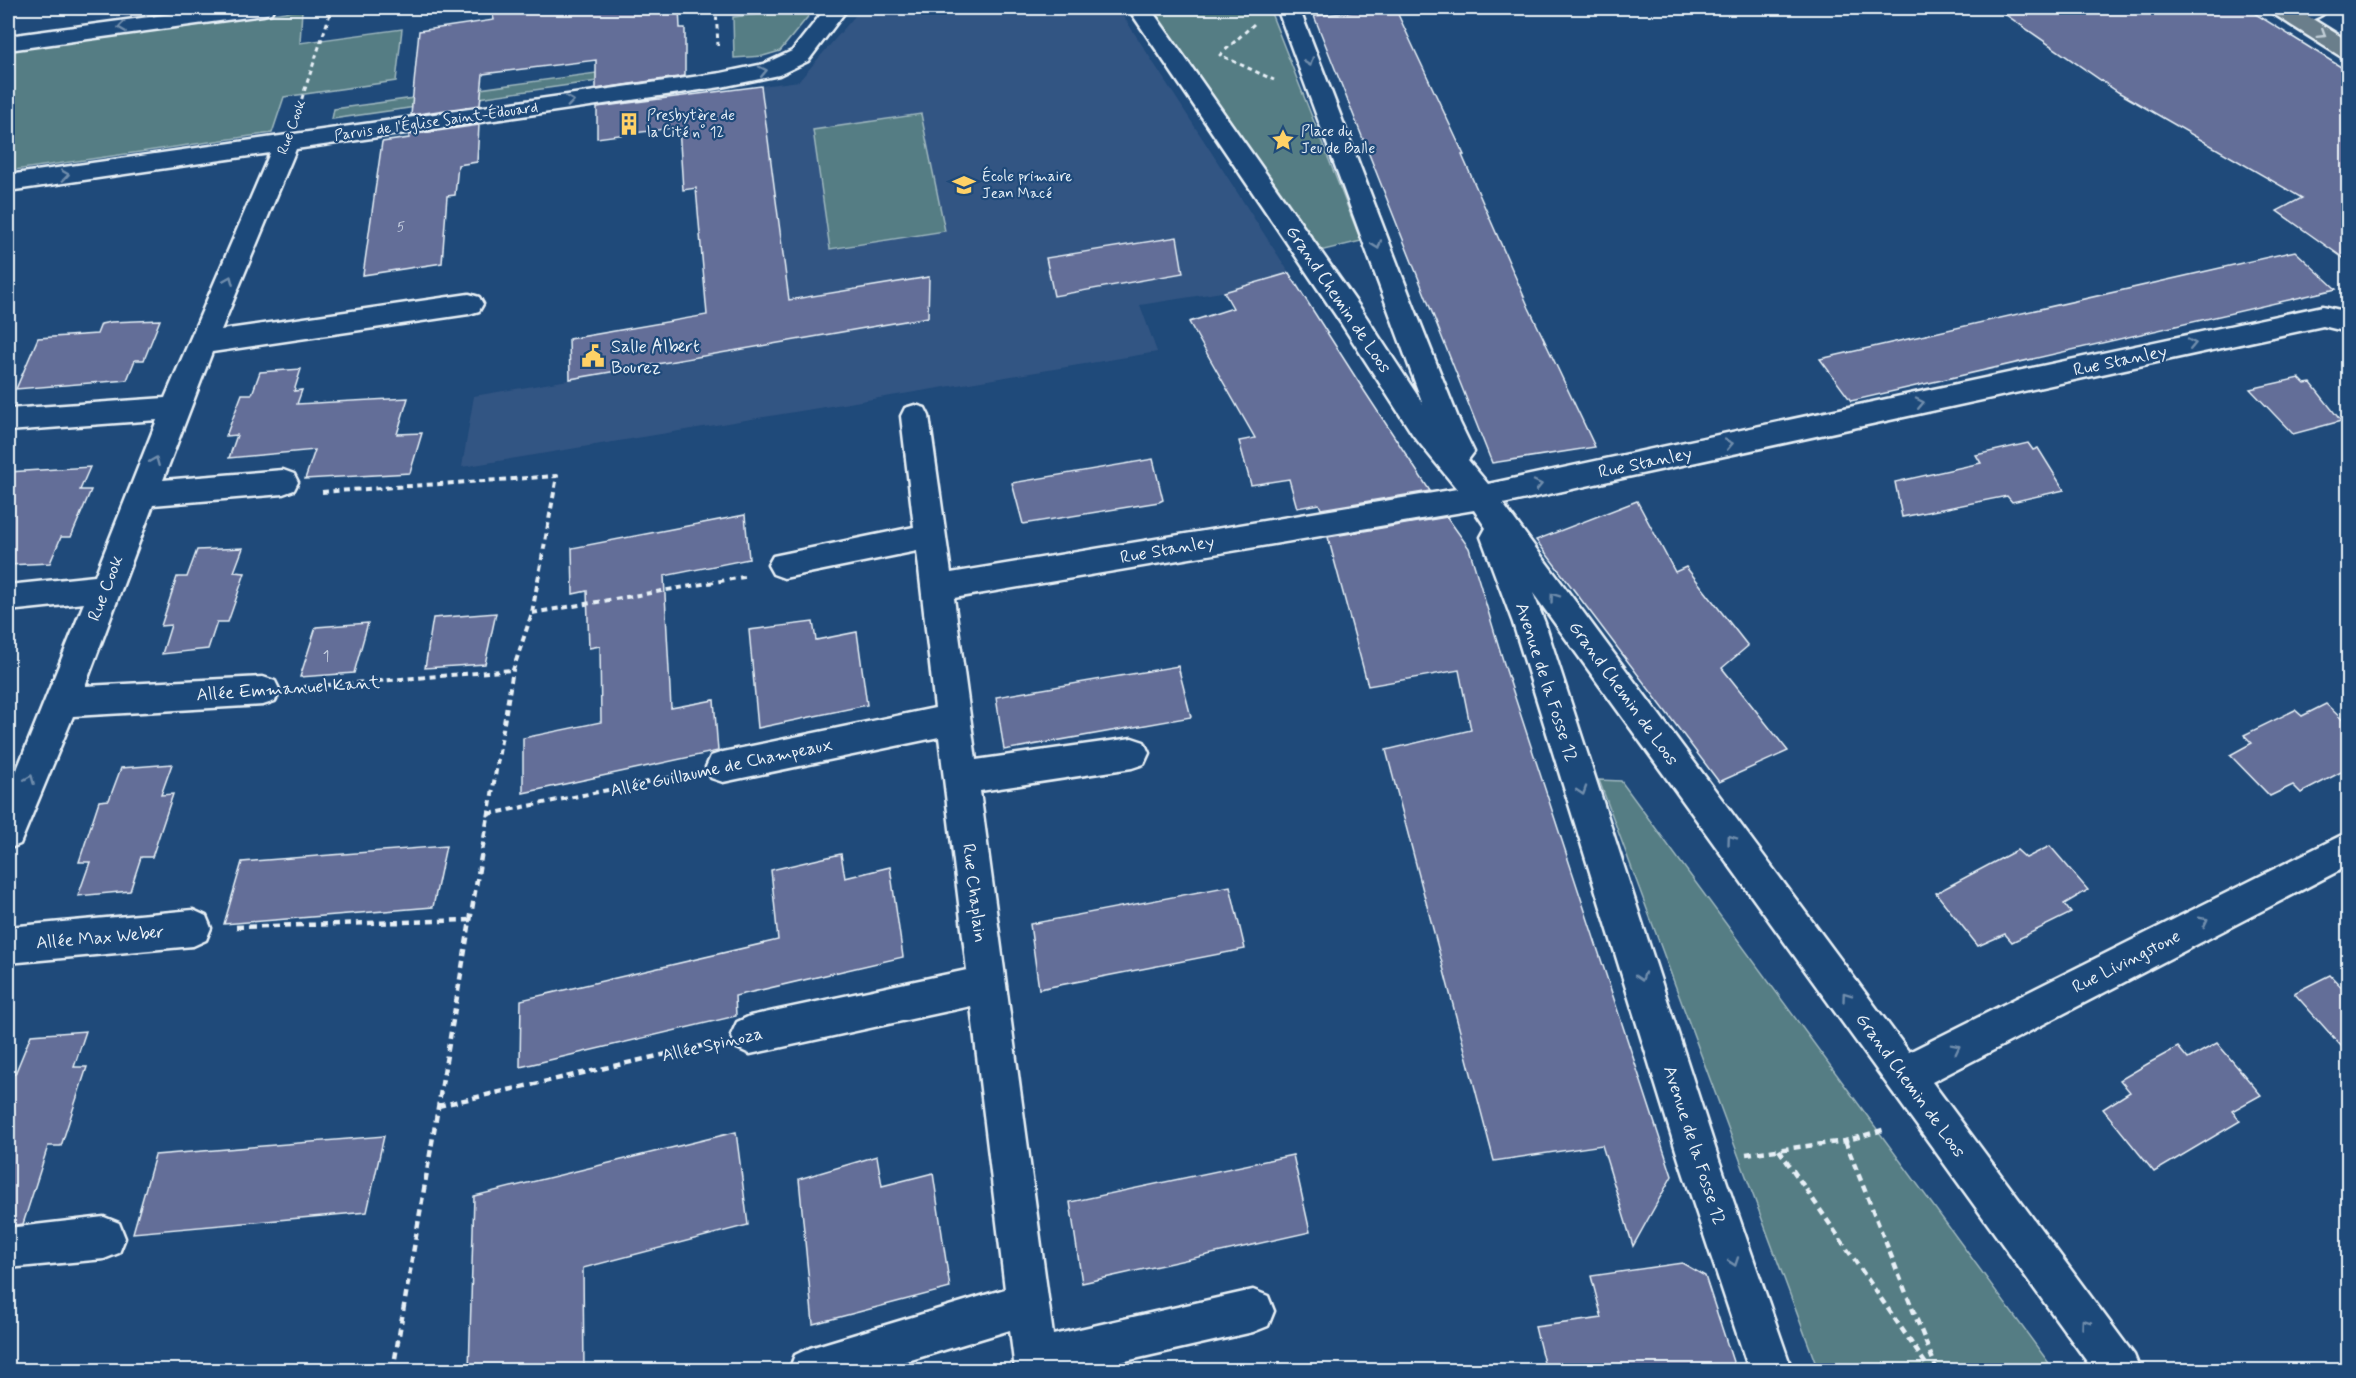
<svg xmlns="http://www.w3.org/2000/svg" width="2356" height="1378" viewBox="0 0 2356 1378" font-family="Mynerve,sans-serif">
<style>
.built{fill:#335583}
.green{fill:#557d84;stroke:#9eb7be;stroke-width:1.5}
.building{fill:#636e98;stroke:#e8f1f8;stroke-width:1.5}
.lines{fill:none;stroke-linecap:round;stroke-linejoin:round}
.minor-casing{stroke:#e8f1f8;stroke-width:5}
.major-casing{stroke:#e8f1f8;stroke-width:5}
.path-far2{stroke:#e8f1f8;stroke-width:3;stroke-dasharray:4.5 4;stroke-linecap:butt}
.path-far1{stroke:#e8f1f8;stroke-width:4;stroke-dasharray:6 4.5;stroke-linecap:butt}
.path{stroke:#e8f1f8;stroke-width:4.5;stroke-dasharray:7 5;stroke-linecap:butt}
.minor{fill:#1f4a7a;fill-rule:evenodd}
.major{fill:#6b7e8b;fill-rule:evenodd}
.oneway{stroke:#6f8dac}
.oneway2{stroke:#c2ced7}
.labels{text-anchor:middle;stroke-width:4.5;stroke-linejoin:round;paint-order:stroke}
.far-number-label{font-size:14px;fill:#c7d0e0}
.far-poi-label{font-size:15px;fill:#e8f1f8;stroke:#1f4a7a;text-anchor:start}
.far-street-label{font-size:15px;fill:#e8f1f8;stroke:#1f4a7a}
.number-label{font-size:15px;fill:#c7d0e0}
.street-label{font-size:18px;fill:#e8f1f8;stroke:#1f4a7a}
.poi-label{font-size:18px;fill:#e8f1f8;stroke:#1f4a7a;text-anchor:start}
</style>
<rect width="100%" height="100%" fill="#1f4a7a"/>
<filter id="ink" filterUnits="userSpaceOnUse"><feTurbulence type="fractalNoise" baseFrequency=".0167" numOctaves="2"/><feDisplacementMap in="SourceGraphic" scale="12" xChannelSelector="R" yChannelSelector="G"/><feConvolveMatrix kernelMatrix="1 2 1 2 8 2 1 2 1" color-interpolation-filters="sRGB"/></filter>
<g filter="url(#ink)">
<polygon class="built" points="871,8 1118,8 1290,274 1228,291 1140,305 1157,352 462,467 474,396 710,356 688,96 799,81 861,9"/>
<g class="green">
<polygon points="815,8 780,51 763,56 734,58 733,17"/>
<polygon points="1148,8 1269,8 1361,241 1320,251"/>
<polygon points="302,10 300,43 402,29 396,81 284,97 272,133 8,171 8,95 12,81 8,82 8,48"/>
<polygon points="618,70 618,78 332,119 334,109"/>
<polygon points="921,114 945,231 830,249 813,130"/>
<polygon points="1599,780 1621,781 2054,1370 1818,1370"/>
</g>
<g class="building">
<polygon points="523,8 679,8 680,28 685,28 685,76 596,89 596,60 483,74 480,105 411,115 419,31 494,20 492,11"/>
<polygon points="1395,8 1464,155 1462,155 1529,308 1595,447 1492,463 1314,16"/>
<polygon points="1996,8 2246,8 2349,72 2349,262 2277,211 2302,198 2118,92"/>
<polygon points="761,86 789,300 929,277 928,317 570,379 569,339 707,315 696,188 683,190 679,127 597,138 597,107"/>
<polygon points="479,125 477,162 458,165 455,195 447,196 442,263 363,275 382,142 409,138 409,135"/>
<polygon points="1177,237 1183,273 1054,296 1046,258"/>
<polygon points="2295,251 2336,289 1851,401 1820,359"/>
<polygon points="1289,273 1365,392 1430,491 1321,509 1319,504 1297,508 1289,479 1251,485 1239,441 1255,438 1189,322 1233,308 1224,292"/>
<polygon points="160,320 144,360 135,360 127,380 16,389 38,338 97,334 101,324 111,322"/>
<polygon points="301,369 294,391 302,390 297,404 408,398 397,434 422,433 410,473 305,479 315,450 229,458 237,435 226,436 242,394 252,394 260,372"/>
<polygon points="2299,378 2305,384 2311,383 2341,421 2293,434 2250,389"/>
<polygon points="2028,443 2033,450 2038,448 2064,490 2012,502 2007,496 1902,517 1895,482 1981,463 1976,455"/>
<polygon points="1153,459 1163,500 1159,502 1023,524 1012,483"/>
<polygon points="90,467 80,490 91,490 71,537 61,537 50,563 8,565 8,472"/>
<polygon points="1637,501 1675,572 1686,567 1748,646 1722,668 1788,751 1719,782 1536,540"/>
<polygon points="745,515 749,559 664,576 671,708 714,700 718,751 523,793 523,738 601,722 600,646 589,648 587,591 573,594 572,548"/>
<polygon points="1447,517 1469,548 1505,667 1672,1176 1633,1246 1602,1145 1494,1161 1386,750 1471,730 1459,670 1368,686 1328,537"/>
<polygon points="243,548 234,572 245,573 228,622 217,622 208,649 162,654 171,625 161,626 177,577 187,577 197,550"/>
<polygon points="496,613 485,664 425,668 433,618"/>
<polygon points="813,622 816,640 857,632 867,705 758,728 749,630"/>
<polygon points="368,623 354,673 300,677 316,627"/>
<polygon points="1178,666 1191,717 1004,750 996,697"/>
<polygon points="2326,704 2349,726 2349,768 2301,793 2293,785 2270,796 2230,755 2252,743 2244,735 2295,710 2302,716"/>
<polygon points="172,764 161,795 173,794 152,857 141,857 130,891 78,896 90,862 79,862 99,801 109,800 121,768"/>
<polygon points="446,846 433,907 224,924 242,862"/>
<polygon points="2050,846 2088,890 2064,904 2071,913 2012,942 2005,934 1978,946 1936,893 2017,850 2026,858"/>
<polygon points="841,854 845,878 890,867 903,957 735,996 736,1016 520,1067 521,1000 778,940 771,870"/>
<polygon points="1230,886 1245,949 1039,989 1030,924"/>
<polygon points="2330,975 2349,995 2349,1055 2294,993"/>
<polygon points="86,1031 74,1067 87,1067 61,1146 48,1146 23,1224 8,1226 8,1075 15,1074 31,1035"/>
<polygon points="2217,1043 2261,1095 2232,1111 2240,1121 2154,1172 2103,1109 2130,1092 2120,1080 2149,1063 2178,1047 2188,1059"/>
<polygon points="736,1132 748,1225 583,1268 584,1371 469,1371 474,1196"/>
<polygon points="384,1136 367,1212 133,1233 155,1155"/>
<polygon points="1293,1155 1310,1232 1082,1283 1070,1202"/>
<polygon points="877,1156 882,1186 933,1173 950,1288 813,1324 799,1179"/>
<polygon points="1682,1263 1705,1276 1736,1371 1546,1371 1535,1327 1602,1318 1591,1276"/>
</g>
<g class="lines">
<g class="minor-casing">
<g id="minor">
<polygon points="216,8 274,8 271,13 263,15 8,50 8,36"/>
<polygon points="826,8 848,8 808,61 779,75 721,87 296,149 221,330 469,294 479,297 483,304 479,311 469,314 212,352 163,480 283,470 294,474 298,482 294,490 283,494 153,505 85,686 263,677 275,681 280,691 275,701 263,705 73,716 20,844 8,849 8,792 84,603 8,611 8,585 95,576 157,420 8,431 8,409 165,398 270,153 8,191 8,175 721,73 764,64 792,51"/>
<polygon points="1128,8 1150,8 1361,309 1423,404 1277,8 1299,8 1414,307 1460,423 1474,452 1468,460 1488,484 2323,306 2348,312 2348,332 2323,326 1503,504 1909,1052 2348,832 2348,866 1932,1082 2134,1355 2140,1370 2093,1370 1533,593 1545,623 1719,1160 1792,1370 1749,1370 1679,1160 1513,623 1481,537 1486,528 1474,510 954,598 976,760 1132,738 1144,742 1149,753 1144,764 1132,768 980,791 1053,1335 1253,1290 1268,1296 1274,1311 1268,1326 1253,1332 1086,1370 1015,1370 1010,1330 878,1370 789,1370 795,1355 810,1348 1005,1289 971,1006 750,1054 737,1048 731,1035 737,1022 750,1016 967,970 939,737 723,782 711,778 706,767 711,756 723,752 935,708 917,551 784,578 773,574 768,565 773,556 914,527 901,416 905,408 915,405 925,408 929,416 951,573 1457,489 1413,435 1341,323"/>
<path d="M2299 8H2329C2322 19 2300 25 2288 22L2285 17 2288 12Z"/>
<polygon points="193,910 206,916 211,928 206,940 193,946 8,963 8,927"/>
<polygon points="104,1217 119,1223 125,1238 119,1253 104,1259 8,1268 8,1228"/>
</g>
</g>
<g class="major-casing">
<polygon id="major" points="2269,8 2295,8 2348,41 2348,58 2340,56 2272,13"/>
</g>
<g class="path-far2">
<polyline points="716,8 718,46"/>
<polyline points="716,12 753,8"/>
<polyline points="1254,24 1220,55 1274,80"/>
<polyline points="299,107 332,8"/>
</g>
<g class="path-far1">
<polyline points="322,492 557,476 532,613 513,670 488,818"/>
<polyline points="532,613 744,577"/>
<polyline points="304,687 513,670"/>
<polyline points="489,814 682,775"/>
</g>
<g class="path">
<polyline points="236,927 471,920"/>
<polyline points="438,1106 706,1045"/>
<polyline points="1845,1141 1937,1370"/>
<polyline points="1779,1150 1930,1370"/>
<polyline points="1746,1154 1845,1141 1886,1129"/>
<polyline points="393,1370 488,816"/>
</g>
<use href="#minor" class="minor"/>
<use href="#major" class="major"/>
</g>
<defs><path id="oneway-chevron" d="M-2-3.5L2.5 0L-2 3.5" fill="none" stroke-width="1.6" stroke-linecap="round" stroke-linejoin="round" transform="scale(1.5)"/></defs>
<g class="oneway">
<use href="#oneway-chevron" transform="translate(122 27) rotate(172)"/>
<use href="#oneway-chevron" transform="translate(1309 62) rotate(70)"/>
<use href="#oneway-chevron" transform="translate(763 71) rotate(-12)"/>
<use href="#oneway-chevron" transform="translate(570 101) rotate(-8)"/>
<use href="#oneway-chevron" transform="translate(65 175) rotate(-8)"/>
<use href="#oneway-chevron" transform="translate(1377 245) rotate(70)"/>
<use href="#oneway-chevron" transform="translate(229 280) rotate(-67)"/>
<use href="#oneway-chevron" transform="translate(2192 344) rotate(-12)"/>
<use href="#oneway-chevron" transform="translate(1920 403) rotate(-12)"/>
<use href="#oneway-chevron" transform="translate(1729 444) rotate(-12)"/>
<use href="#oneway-chevron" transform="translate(155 461) rotate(-68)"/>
<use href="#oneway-chevron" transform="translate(1538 485) rotate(-12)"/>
<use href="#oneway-chevron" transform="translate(1554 597) rotate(-126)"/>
<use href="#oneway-chevron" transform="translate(30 779) rotate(-67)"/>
<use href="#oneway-chevron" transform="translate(1582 791) rotate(72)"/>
<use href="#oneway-chevron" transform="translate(1731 839) rotate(-126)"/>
<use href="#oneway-chevron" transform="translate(2204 921) rotate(-27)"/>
<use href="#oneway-chevron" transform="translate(1641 977) rotate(72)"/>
<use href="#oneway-chevron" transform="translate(1846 996) rotate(-126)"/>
<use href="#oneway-chevron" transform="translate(1956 1048) rotate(-27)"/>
<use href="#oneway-chevron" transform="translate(1734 1262) rotate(71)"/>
<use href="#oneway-chevron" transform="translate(2085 1323) rotate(-126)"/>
</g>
<use class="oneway2" href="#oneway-chevron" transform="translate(2322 34) rotate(32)"/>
</g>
<defs>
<g id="building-bare" transform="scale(1.8)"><path d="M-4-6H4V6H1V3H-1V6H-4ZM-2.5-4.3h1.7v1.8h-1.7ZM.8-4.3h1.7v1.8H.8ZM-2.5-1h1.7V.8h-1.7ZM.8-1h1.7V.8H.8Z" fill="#ffd166" stroke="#1f4a7a" stroke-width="2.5" paint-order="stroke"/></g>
<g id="sight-bare" transform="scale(1.8)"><path d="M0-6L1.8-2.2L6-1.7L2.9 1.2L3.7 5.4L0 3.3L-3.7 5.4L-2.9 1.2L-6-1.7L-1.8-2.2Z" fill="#ffd166" stroke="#1f4a7a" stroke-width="2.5" paint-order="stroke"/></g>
<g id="school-bare" transform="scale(1.8)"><path d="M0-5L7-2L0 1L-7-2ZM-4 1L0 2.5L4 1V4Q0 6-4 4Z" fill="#ffd166" stroke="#1f4a7a" stroke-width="2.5" paint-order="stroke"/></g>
<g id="civic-bare" transform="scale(1.8)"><path d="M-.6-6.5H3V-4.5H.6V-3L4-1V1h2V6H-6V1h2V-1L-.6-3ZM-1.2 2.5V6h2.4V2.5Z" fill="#ffd166" stroke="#1f4a7a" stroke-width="2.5" paint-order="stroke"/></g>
</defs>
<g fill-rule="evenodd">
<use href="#building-bare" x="629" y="124"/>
<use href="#sight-bare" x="1283" y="140"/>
<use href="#school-bare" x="964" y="185"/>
<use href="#civic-bare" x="593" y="356"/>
</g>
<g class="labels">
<g class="far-number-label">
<text x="401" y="231">5</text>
</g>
<g class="far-poi-label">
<text x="647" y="120">Presbytère de<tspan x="647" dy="17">la Cité n° 12</tspan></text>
<text x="1301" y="136">Place du<tspan x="1301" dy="17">Jeu de Balle</tspan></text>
<text x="982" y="181">École primaire<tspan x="982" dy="17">Jean Macé</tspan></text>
</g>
<g class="far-street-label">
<text transform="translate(436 121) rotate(-8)" y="5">Parvis de l'Église Saint-Édouard</text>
<text transform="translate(291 127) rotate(-70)" y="5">Rue Cook</text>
</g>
<g class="number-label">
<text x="326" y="661">1</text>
</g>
<g class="street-label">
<text transform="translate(1339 299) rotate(56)" y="6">Grand Chemin de Loos</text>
<text transform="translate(2120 360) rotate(-12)" y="6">Rue Stanley</text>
<text transform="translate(1645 462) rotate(-12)" y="6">Rue Stanley</text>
<text transform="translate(1167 549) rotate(-10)" y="6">Rue Stanley</text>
<text transform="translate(105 588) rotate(-69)" y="6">Rue Cook</text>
<text transform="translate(1547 682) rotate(72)" y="6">Avenue de la Fosse 12</text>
<text transform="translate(288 688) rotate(-4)" y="6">Allée Emmanuel Kant</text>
<text transform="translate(1624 693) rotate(54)" y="6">Grand Chemin de Loos</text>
<text transform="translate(721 767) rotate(-12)" y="6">Allée Guillaume de Champeaux</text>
<text transform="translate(975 893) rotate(83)" y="6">Rue Chaplain</text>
<text transform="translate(100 937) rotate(-5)" y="6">Allée Max Weber</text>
<text transform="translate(2126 961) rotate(-27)" y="6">Rue Livingstone</text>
<text transform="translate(712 1044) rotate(-13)" y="6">Allée Spinoza</text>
<text transform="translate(1911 1085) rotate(54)" y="6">Grand Chemin de Loos</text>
<text transform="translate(1695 1145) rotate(72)" y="6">Avenue de la Fosse 12</text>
</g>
<g class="poi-label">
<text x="611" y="352">Salle Albert<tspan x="611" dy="21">Bourez</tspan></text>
</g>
</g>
<rect width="2356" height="1378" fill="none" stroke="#1f4a7a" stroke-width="30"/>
<rect x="15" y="15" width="2326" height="1348" fill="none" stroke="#e8f1f8" stroke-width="2" filter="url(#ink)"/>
</svg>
